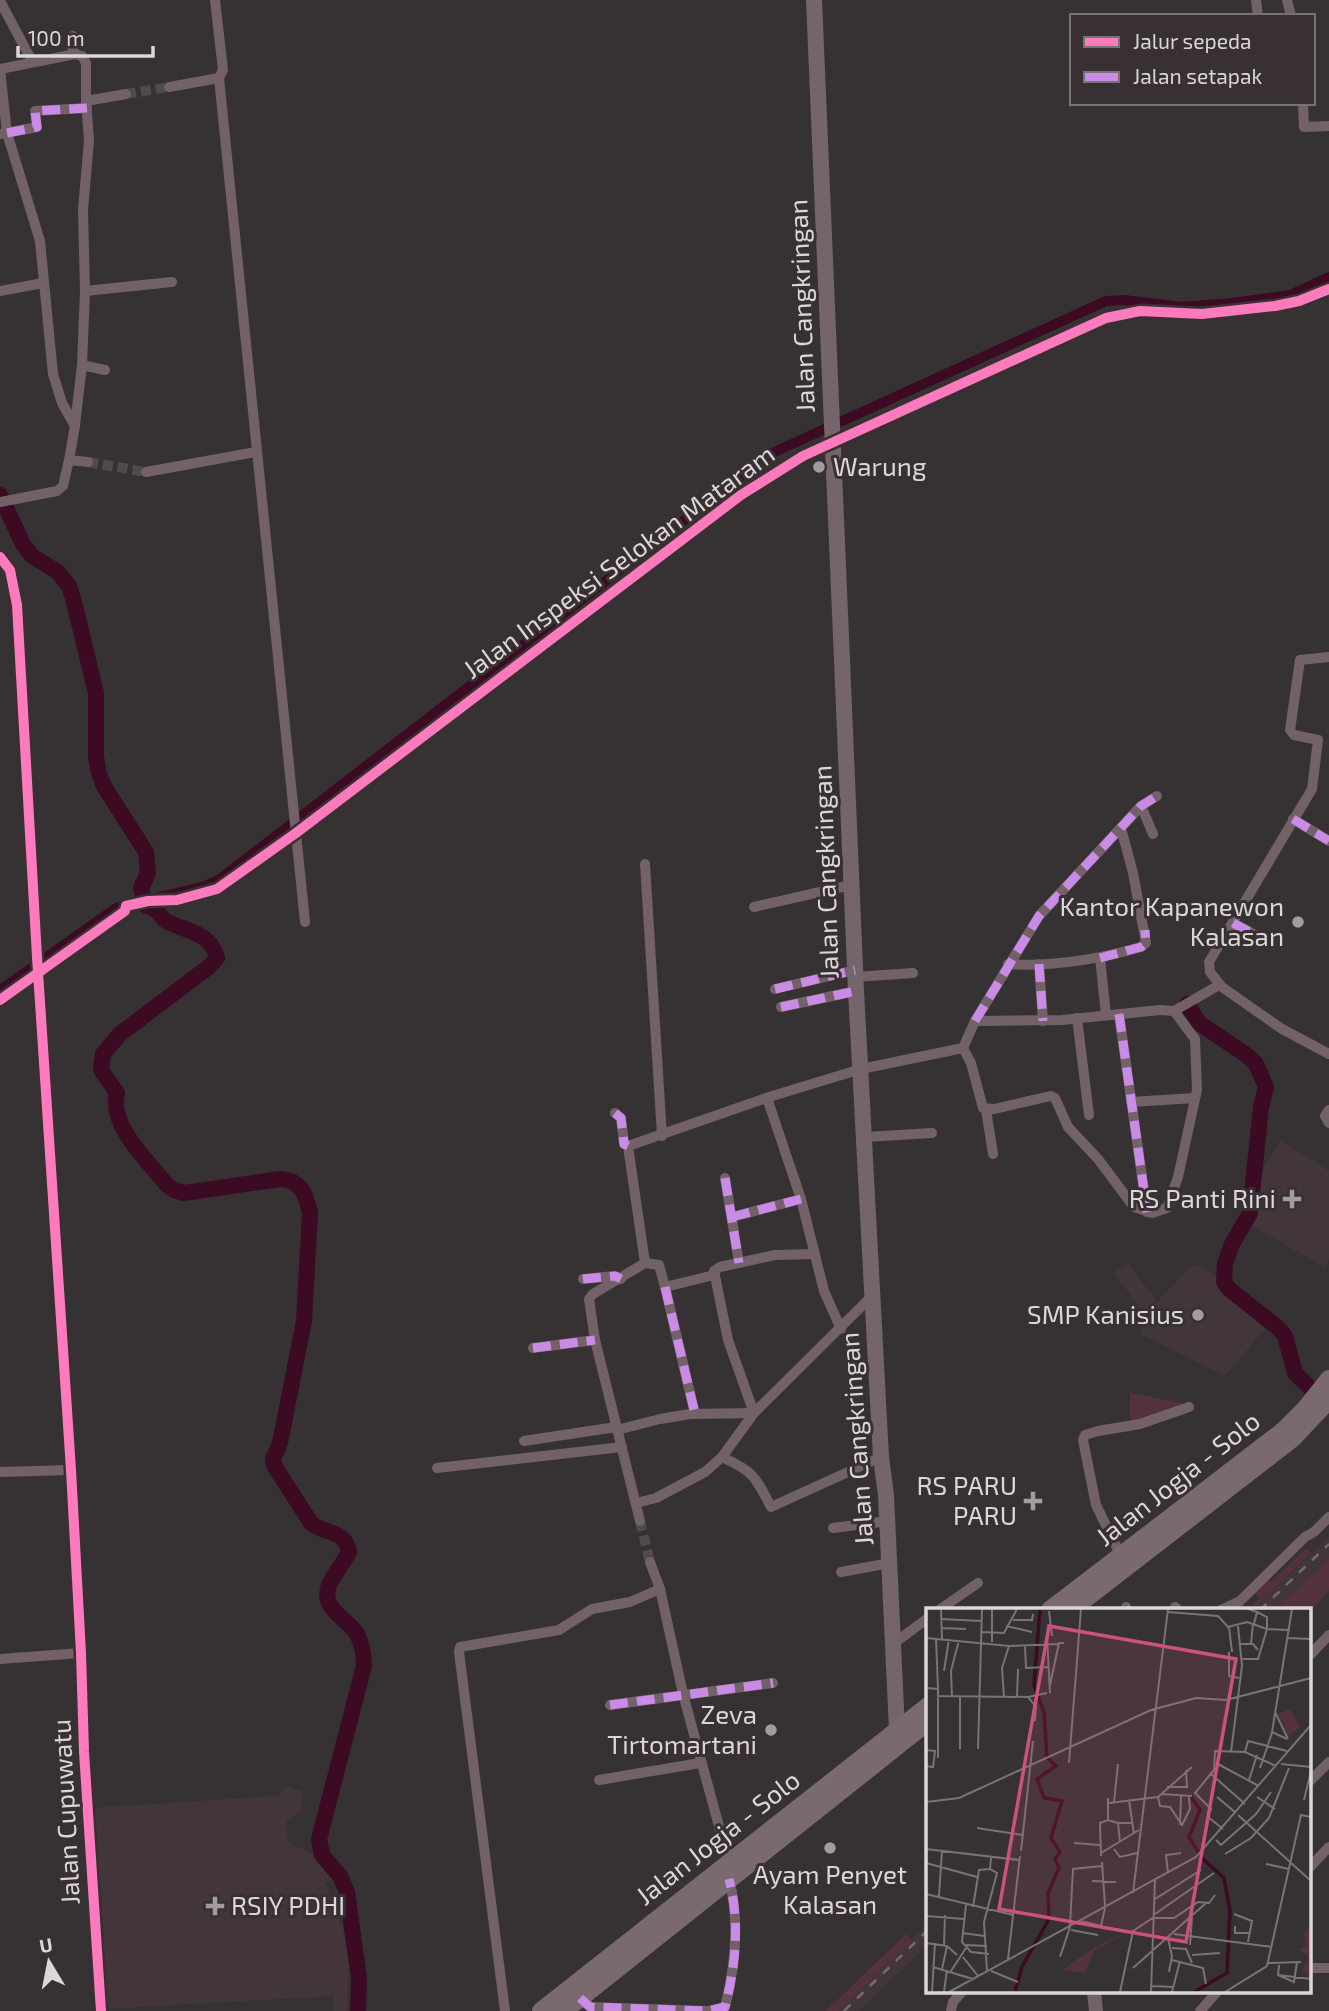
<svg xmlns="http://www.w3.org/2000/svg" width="1329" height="2011" viewBox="0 0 1329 2011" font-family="'Exo 2',sans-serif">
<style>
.built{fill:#43363b}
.green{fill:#53323e}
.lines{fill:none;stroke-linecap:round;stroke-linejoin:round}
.canal{stroke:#3c0a23;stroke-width:10}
.river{stroke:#3c0a23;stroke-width:16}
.minor-tunnel{stroke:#4f4b4c;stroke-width:10;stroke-dasharray:10 5;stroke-linecap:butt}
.minor{stroke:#726268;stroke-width:10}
.tertiary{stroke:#726268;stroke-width:14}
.secondary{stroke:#74656a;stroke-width:16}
.trunk{stroke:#7a6a70;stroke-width:18}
.rail{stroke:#746a6e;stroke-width:2.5;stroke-dasharray:9 9;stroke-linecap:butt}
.quiet{stroke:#ca8be6;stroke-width:9;stroke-dasharray:18 9;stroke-linecap:butt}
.cycleway-casing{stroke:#383032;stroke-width:15}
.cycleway{stroke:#fd7abc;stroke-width:10}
.poi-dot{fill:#a19d9e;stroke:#383032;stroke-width:2.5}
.labels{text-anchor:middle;stroke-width:6;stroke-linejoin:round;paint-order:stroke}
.street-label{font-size:26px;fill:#dbd6d7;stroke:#383032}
.poi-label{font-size:26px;fill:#dbd6d7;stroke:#383032;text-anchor:end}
.inset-river{fill:none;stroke:#3c0a23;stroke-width:3.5}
.inset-road{fill:none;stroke:#787475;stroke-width:2}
.view{fill:#ca5180;fill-opacity:0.15;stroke:#ca5180;stroke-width:3.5}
.inset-edge{fill:none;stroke:#dbd6d7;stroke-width:3.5}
</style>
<rect width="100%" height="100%" fill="#363233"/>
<g class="built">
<polygon points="1281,1140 1329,1171 1329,1259 1324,1267 1249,1224 1254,1206 1255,1182"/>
<polygon points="1129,1264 1157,1302 1192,1266 1201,1265 1269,1324 1225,1376 1141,1334 1138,1306 1114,1272"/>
<polygon points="1329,1537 1329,1559 1275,1610 1252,1610"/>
<polygon points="287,1786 303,1792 300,1811 286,1822 288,1843 311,1853 335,1878 325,1883 343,1930 349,1965 347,2011 334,2011 333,1996 104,2009 91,1855 93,1808 277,1796"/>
<polygon points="928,1924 928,1944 859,2011 838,2011"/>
</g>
<g class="green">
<polygon points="1130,1393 1186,1404 1130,1424"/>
<polygon points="1306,1548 1311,1553 1252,1610 1247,1610 1260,1598 1253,1591 1266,1578 1271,1582"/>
<polygon points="1329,1559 1329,1591 1310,1611 1275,1610"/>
<polygon points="906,1934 912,1940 838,2011 826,2011"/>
</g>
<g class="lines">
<g class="canal">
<polyline points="155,898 205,886 220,879 770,454 1106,301 1124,300 1182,307 1232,303 1290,295 1329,277"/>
<polyline points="0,990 116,908 134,903"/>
</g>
<g class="river">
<path d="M0 495 23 544 32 556 58 572 69 586 73 598 96 693V757L99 774 105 788 146 852 148 873 141 888 145 905C148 907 151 907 154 909 160 912 161 918 166 921 187 932 211 932 217 958L210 966 120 1034 103 1054 101 1070 117 1093C108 1125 149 1162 167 1185L174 1190 184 1193 280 1179C301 1180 306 1194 310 1213L304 1321 280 1443 273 1459 275 1467 311 1523C325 1535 345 1529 349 1552 343 1564 334 1574 329 1585 320 1609 347 1618 357 1634 362 1644 364 1655 364 1666L319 1839 322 1855 340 1876 347 1892 359 1978 358 2011"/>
<polyline points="1187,1004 1199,1023 1248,1056 1256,1064 1266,1087 1261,1107 1250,1213 1232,1244 1225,1263 1224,1282 1229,1289 1277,1327 1285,1336 1295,1373 1324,1401"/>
</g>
<g class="minor-tunnel">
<polyline points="126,94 169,87"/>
<polyline points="88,462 146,472"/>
<polyline points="21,674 28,809"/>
<polyline points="640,1521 650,1562"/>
<polyline points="77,1583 79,1619"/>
</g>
<g class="minor">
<polyline points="215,0 223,70 219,78 305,922"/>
<polyline points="1256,0 1258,16"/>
<polyline points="1287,0 1291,16"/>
<polyline points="0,1 32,61"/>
<polyline points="73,36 72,47 75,54"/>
<polyline points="0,69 7,133 40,241 53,374 62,403 75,426 69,460 88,462"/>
<polyline points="0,69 75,54 82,56 86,63 86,101"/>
<polyline points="169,87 219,78"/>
<polyline points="1303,103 1304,127 1329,126"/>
<polyline points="0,134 37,127 35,111 87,108"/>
<polyline points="0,291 43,283"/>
<polyline points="85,291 172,282"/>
<polyline points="82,365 105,370"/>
<polyline points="75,425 82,365 85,291 83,210 89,140 86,101 126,94"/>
<polyline points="146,472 256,452"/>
<polyline points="0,502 57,491 63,486 69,460"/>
<polyline points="0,557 10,570 17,605 21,674"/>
<polyline points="1329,657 1300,660 1290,730 1294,735 1318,740 1312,789 1209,962 1210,972 1222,987 1282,1029 1329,1054"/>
<polyline points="1141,806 1153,834"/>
<polyline points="28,809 77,1583"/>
<polyline points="1293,819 1329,841"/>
<polyline points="645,864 662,1136"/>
<polyline points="754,907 851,885"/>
<polyline points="1233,923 1270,943"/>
<polyline points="1100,958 1106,1015"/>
<path d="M1008 964C1053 967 1099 959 1141 947L1146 943 1133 873 1121 828"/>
<polyline points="1039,964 1043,1021"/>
<polyline points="855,977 913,973"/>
<polyline points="775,989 855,970"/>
<polyline points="0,1000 125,911 126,906 148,901 177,900 217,889 296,833 741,495 803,456 1106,318 1140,311 1202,314 1275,306 1299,301 1329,289"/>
<polyline points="781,1007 856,991"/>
<polyline points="1119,1014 1147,1212"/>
<polyline points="1077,1018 1089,1115"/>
<polyline points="975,1021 1062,1020 1160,1010 1174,1011 1219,985"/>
<polyline points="963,1048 971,1063 983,1108 994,1109 1051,1096 1055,1098 1068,1127 1098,1159 1134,1207 1152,1213 1167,1208 1178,1177 1197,1090 1195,1039 1174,1011"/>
<polyline points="963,1048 975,1021 1039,916 1141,806 1157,796"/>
<polyline points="767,1098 801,1199 824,1291 841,1329"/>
<polyline points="1131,1102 1195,1098"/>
<polyline points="986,1110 993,1154"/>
<polyline points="1329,1110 1325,1116 1329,1123"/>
<polyline points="615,1113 621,1118 624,1144 628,1146 645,1263"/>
<polyline points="865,1137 932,1133"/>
<polyline points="628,1146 769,1097 861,1069 963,1048"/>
<polyline points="725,1178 739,1263"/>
<polyline points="732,1217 801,1199"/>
<polyline points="583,1279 615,1276 621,1279"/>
<polyline points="665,1287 695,1414"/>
<polyline points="533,1348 595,1340"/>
<polyline points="754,1413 728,1340 714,1271 720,1267 775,1255 815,1254"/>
<polyline points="617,1430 660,1419 690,1414 754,1413"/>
<polyline points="524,1441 616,1427"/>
<path d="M722 1457C754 1472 755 1476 771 1507L881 1457"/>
<polyline points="437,1468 622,1447"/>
<polyline points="0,1472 71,1470"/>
<polyline points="636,1503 656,1498 705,1472 722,1457 754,1413 872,1296"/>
<polyline points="640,1521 595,1340 589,1299 593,1294 645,1263 659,1265 665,1287 714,1275"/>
<polyline points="833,1528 888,1521"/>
<polyline points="1121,1556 1096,1505 1083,1440 1085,1435 1098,1431 1140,1424 1189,1407"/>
<polyline points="650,1562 660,1589 683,1694 729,1863"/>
<polyline points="841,1572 890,1563"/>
<polyline points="1126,1607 1127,1610"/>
<polyline points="1175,1607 1178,1610"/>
<polyline points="939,1610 978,1583"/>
<polyline points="1221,1610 1240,1601 1305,1537 1314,1532 1329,1517"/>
<polyline points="79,1619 84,1752 101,2011"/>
<polyline points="893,1644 928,1618"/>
<polyline points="1310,1655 1329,1635"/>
<polyline points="0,1659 81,1653"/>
<polyline points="610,1705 773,1683"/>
<polyline points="599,1780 700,1763"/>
<polyline points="1310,1781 1329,1762"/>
<polyline points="1310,1867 1329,1847"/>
<polyline points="1310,1968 1329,1968"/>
<path d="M580 1998 590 2007 708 2011 725 2007C736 1964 740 1922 729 1879"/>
<polyline points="505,2011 459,1652 460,1647 559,1630 592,1609 630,1602 660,1589"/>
<polyline points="951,2011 953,2002 962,1992"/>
<polyline points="1200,2011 1217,1992"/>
</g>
<polyline class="tertiary" points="1094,1992 1096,2011"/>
<polyline class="secondary" points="814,0 856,991 881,1457 886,1495 897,1730 902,1736"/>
<g class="trunk">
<polyline points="1050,1610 1283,1431 1305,1409 1329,1379"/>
<polyline points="1071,1610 1292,1439 1329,1400"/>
<polyline points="541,2011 928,1706"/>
<polyline points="564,2011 920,1728"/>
</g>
<g class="rail">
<polyline points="1260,1610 1329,1544"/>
<polyline points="844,2011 928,1930"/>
</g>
<g class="quiet">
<polyline points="7,133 37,127 35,111 87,108"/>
<polyline points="1293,819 1329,841"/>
<polyline points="1233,923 1270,943"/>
<polyline points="1100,958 1141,947 1146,943 1145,930"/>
<polyline points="1039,964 1043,1021"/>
<polyline points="775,989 855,970"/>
<polyline points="781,1007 856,991"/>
<polyline points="1119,1014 1147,1212"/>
<polyline points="975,1021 1039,916 1141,806 1157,796"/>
<polyline points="615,1113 621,1118 624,1144 628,1146"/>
<polyline points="725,1178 739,1263"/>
<polyline points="732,1217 801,1199"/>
<polyline points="583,1279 615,1276 621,1279"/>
<polyline points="665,1287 695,1414"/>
<polyline points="533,1348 595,1340"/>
<polyline points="1126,1607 1127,1610"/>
<polyline points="610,1705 773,1683"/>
<path d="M580 1998 590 2007 708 2011 725 2007C736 1964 740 1922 729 1879"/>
</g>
<g class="cycleway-casing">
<g id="cycleway">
<polyline points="0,557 10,570 17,605 37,957 71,1470 81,1653 84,1752 101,2011"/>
<polyline points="0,1000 125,911 126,906 148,901 177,900 217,889 296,833 741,495 803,456 1106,318 1140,311 1202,314 1275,306 1299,301 1329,289"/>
</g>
</g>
<use href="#cycleway" class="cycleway"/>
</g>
<g class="poi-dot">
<circle cx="819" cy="467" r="7"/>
<circle cx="1298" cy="922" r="7"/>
<path d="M1288.5 1188.5h7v7h7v7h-7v7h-7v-7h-7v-7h7z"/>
<circle cx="1198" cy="1315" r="7"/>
<path d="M1029.5 1490.5h7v7h7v7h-7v7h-7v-7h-7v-7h7z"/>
<circle cx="771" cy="1730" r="7"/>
<circle cx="830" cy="1848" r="7"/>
<path d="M211.5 1895.5h7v7h7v7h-7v7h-7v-7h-7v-7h7z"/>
</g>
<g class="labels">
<g class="street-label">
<text transform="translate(802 306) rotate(-92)" y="9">Jalan Cangkringan</text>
<text transform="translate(619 562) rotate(-36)" y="9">Jalan Inspeksi Selokan Mataram</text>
<text transform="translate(826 872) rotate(-92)" y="9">Jalan Cangkringan</text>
<text transform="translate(857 1439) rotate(-94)" y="9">Jalan Cangkringan</text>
<text transform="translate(1178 1479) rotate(-38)" y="9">Jalan Jogja - Solo</text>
<text transform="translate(66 1812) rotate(-93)" y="9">Jalan Cupuwatu</text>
<text transform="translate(718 1838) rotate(-38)" y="9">Jalan Jogja - Solo</text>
</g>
<g class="poi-label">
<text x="833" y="476" text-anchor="start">Warung</text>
<text x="1284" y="916">Kantor Kapanewon<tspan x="1284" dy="30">Kalasan</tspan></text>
<text x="1276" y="1208">RS Panti Rini</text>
<text x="1184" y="1324">SMP Kanisius</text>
<text x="1017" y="1495">RS PARU<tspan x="1017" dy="30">PARU</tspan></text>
<text x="757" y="1724">Zeva<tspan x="757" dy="30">Tirtomartani</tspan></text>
<text x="830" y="1884" text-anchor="middle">Ayam Penyet<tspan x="830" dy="30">Kalasan</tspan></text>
<text x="231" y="1915" text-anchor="start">RSIY PDHI</text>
</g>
</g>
<g transform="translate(926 1608)">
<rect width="385" height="385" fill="#363233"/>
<path d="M364 101 374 119 362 128 352 106ZM385 315 384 330 385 370 376 362 382 349 373 341 380 338 378 327ZM205 322 168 343 159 365 136 362 169 339Z" fill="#53323e"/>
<path class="inset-river" d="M265 189 274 202 263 229 277 251 298 270 304 303 301 365 268 384M89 384 96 359 123 311 122 285 133 260 129 251 134 244 125 230 136 193 118 190 111 171 130 158 121 149 118 104 108 77 114 1"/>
<path class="inset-road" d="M15 1 16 31M66 1V34M322 1 331 4 328 16M123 3 126 28M242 4 292 8 302 19 321 14 341 21 364 22M331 4 341 9V20M15 11 56 13M87 12H106L107 6M80 18 106 24M303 19 306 44M15 20 40 21M56 24 78 25 91 1M121 28 124 85M0 30 83 38 133 36M10 30 12 81M362 30 385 31M313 36H327L332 42M325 36 327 15M99 37 100 60 122 59M303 44V68L313 70M315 51H332L341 21M18 63 23 31M124 77 133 35H138M0 80 12 81V150M11 88 102 89 121 85M26 89 25 63 33 32M78 89 76 60 83 38M91 89 92 61M102 89 110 99 109 113M349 104 362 131M361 131 346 124 366 1M34 141V89M52 141 56 1M0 142 9 143 7 159 0 158M305 144 316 58 312 18M319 144 322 133 361 143M143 155 155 1M290 155 333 178M355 156 385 159M334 160 346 125M284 165 319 196M323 172 331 147M241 179H261L260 162M235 186 266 188M232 189 234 198 244 199 256 217 264 201 263 189M232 189 266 159M291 189 310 205M331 189 349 201M182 190V212M203 192 208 226M378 192 385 163M0 194 33 190 225 102 270 90 300 92 385 70M188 194 192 156M183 195 232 189M312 207 385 273M254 217 255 188M51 220 97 227M297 221 282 209 285 201 269 185 288 162 289 143 319 144 350 158M290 232 295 237 330 206 345 184M148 235 174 237M194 235 192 215H206M0 241 93 252M188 241 194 249 211 245M95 243 107 133M175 245 213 222M299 246 325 230 343 210 363 160M175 248 174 215 182 212 192 215M176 254 179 298M0 255 51 269M340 256 363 261M242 265 240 247 255 245M166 273 190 274M207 285 242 1M0 286 87 307M13 288 16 243M229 291 275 262M40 297 36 334 45 344 63 346M47 299 53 262 64 261M229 306 288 265M308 306 326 313 322 334M0 308 38 311M228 310H248L272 294 283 295 289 287M155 313 175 318 179 300M144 317 147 261 176 258M309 318V325H324M145 322 172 327M36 325 59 328M248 326 346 339M242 330 246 348 243 364M0 335 21 338 31 347M18 337 19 307M38 337 61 338M264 337 266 309M246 340 260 341 266 355M266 347 294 345M37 349 52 368M134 349 144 319M82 351 94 248M246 352 277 360 280 376M342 355 375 354M353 357 352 367 385 371M7 359 47 371M207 360 280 295M16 361 21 338M25 363 40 340M61 363 58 314 71 265 64 261 65 250M65 363 92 374M352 367 368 374 371 354M225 378 248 379M6 384 9 335M18 384 21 362M23 384 270 249 385 117M194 384 207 323 228 309M225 384 229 272M246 384 254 353M299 384 341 358 375 207 385 209"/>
<path class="view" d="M123 18 310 51 260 334 73 301Z"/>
<rect width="385" height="385" class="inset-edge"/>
</g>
<rect x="1070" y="14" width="245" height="91" fill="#383032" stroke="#797274" stroke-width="2"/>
<rect x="1084" y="37" width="35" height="10" fill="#fd7abc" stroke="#797274" stroke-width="2"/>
<text x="1133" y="49" font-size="21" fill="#dbd6d7">Jalur sepeda</text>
<rect x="1084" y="72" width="35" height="10" fill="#ca8be6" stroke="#797274" stroke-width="2"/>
<text x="1133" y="84" font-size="21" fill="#dbd6d7">Jalan setapak</text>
<g transform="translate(49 1962) rotate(350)" stroke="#383032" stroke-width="5" paint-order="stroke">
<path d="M0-5L12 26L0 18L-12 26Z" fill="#dbd6d7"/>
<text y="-10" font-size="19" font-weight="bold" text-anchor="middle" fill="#dbd6d7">U</text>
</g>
<path d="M18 46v10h135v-10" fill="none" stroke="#dbd6d7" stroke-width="3.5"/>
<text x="28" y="46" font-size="21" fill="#dbd6d7" stroke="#383032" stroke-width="5" paint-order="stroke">100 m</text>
</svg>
